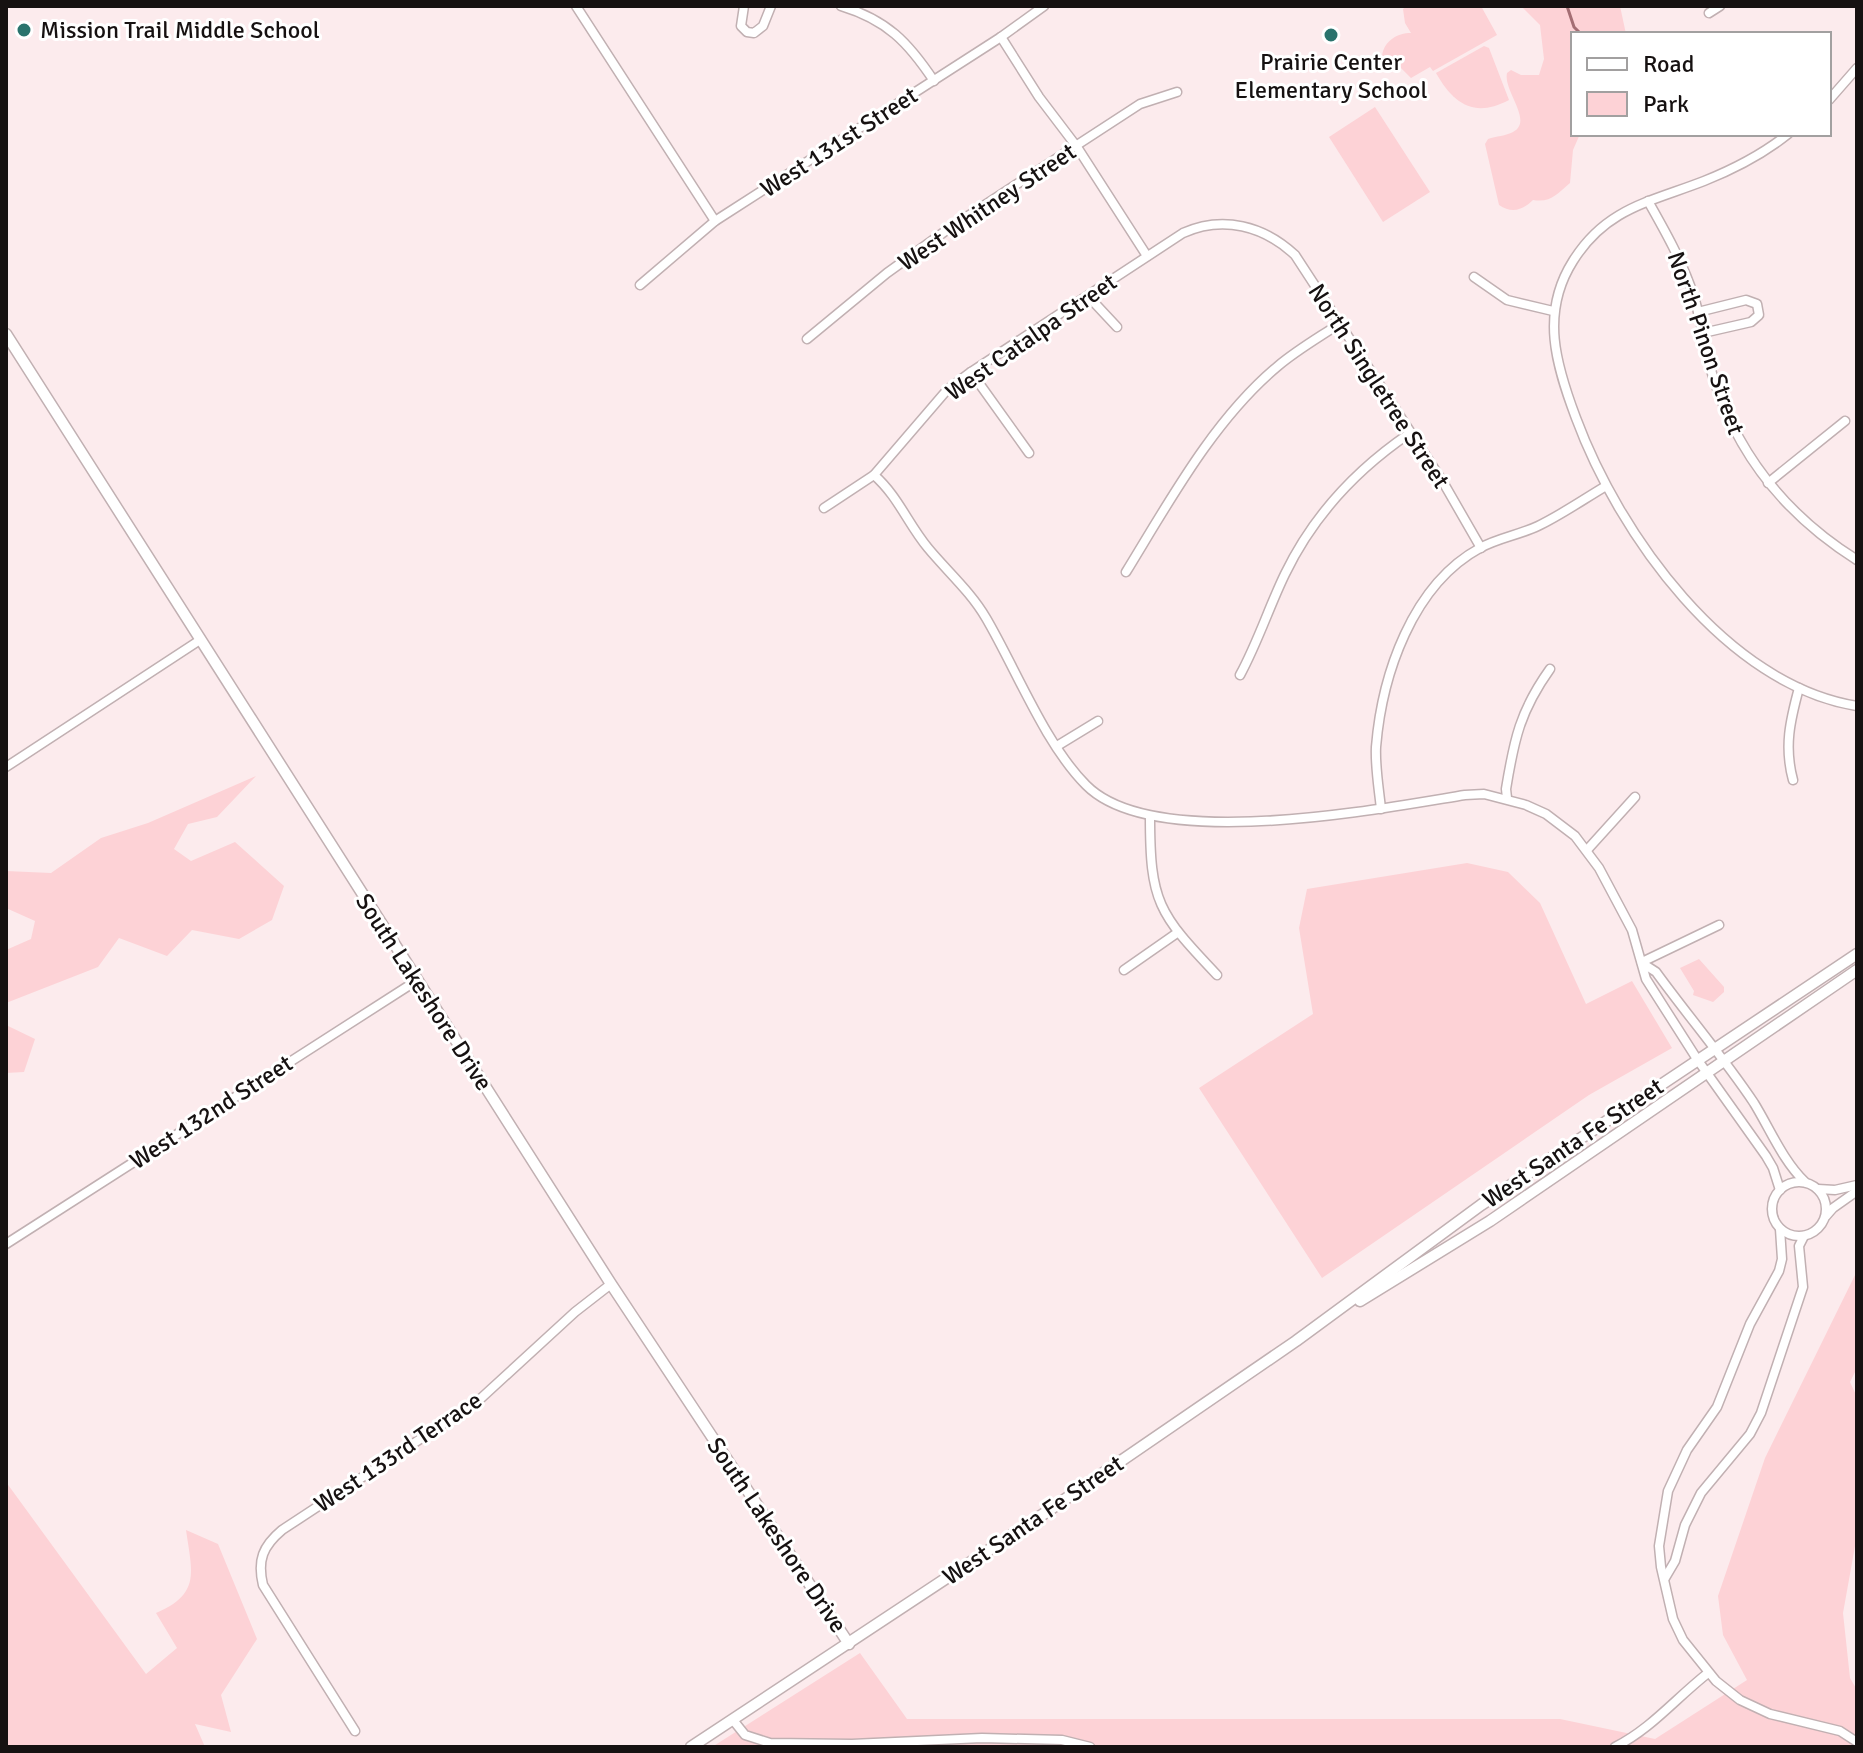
<svg xmlns="http://www.w3.org/2000/svg" width="1863" height="1753" viewBox="0 0 1863 1753" font-family="Signika,sans-serif">
<style>
.green{fill:#fdd2d6}
.lines{fill:none;stroke-linecap:round;stroke-linejoin:round}
.stream{stroke:#a46e74;stroke-width:3}
.minor-casing{stroke:#c1b0b2;stroke-width:11}
.tertiary-casing{stroke:#c1b0b2;stroke-width:13}
.minor{stroke:#fff;stroke-width:8}
.tertiary{stroke:#fff;stroke-width:10}
.poi-dot{fill:#2a736d;stroke:#fff;stroke-width:3}
.labels{text-anchor:middle;stroke-width:6;stroke-linejoin:round;paint-order:stroke}
.poi-label{font-size:24px;fill:#161111;stroke:#fff;text-anchor:start}
.street-label{font-size:24px;fill:#161111;stroke:#fff}
</style>
<rect width="100%" height="100%" fill="#fcebed"/>
<g class="green">
<path d="M1407 6H1481L1497 35 1433 71 1430 67 1411 78 1400 67 1382 56C1384 41 1397 33 1411 33L1405 23 1403 9Z"/>
<path d="M1521 6H1620L1626 34H1573V134H1580L1573 150 1570 183C1557 194 1551 203 1533 200 1523 210 1512 214 1499 205L1485 144 1488 139C1496 136 1506 136 1513 132 1534 121 1503 91 1507 73L1511 70 1521 75H1539L1544 59 1540 25Z"/>
<path d="M1484 46 1489 48 1509 100C1475 118 1454 105 1436 73Z"/>
<polygon points="1375,107 1430,192 1383,222 1329,137"/>
<polygon points="256,776 217,817 188,824 174,849 191,861 235,842 284,886 272,920 239,939 192,930 167,956 119,938 98,967 6,1003 6,950 31,939 35,921 6,908 6,871 51,873 101,838 148,823"/>
<polygon points="1467,863 1508,872 1540,903 1586,1004 1632,981 1672,1048 1589,1095 1322,1278 1199,1088 1313,1014 1299,928 1307,889"/>
<polygon points="1699,959 1724,987 1724,992 1713,1002 1693,995 1694,991 1680,968"/>
<polygon points="6,1025 35,1039 24,1072 6,1073"/>
<polygon points="1857,1271 1857,1368 1850,1382 1857,1397 1857,1535 1843,1613 1850,1678 1857,1690 1857,1747 712,1747 860,1653 907,1719 1560,1719 1655,1739 1747,1680 1723,1635 1718,1596 1765,1458"/>
<path d="M6 1482 146 1674 177 1648 156 1613C201 1594 192 1572 186 1530L218 1544 257 1639 221 1695 231 1732 195 1724 205 1747H6Z"/>
</g>
<g class="lines">
<polyline class="stream" points="1567,6 1574,27 1581,34"/>
<g class="minor-casing">
<g id="minor">
<polyline points="576,6 715,221"/>
<polyline points="744,6 741,26 747,32 754,33 763,26 771,6"/>
<path d="M841 6C887 20 908 42 934 81"/>
<polyline points="1709,13 1720,6"/>
<polyline points="1001,37 1039,97 1077,147 1147,256"/>
<polyline points="1829,100 1857,68"/>
<path d="M1788 134C1763 154 1734 169 1704 181 1650 202 1606 208 1573 261 1540 313 1556 365 1576 418 1619 534 1726 685 1857 706"/>
<path d="M1648 201C1665 231 1682 261 1693 294 1702 321 1705 350 1713 377 1738 456 1787 516 1857 560"/>
<polyline points="1474,277 1507,300 1553,311"/>
<polyline points="640,285 715,221 1001,37 1044,6"/>
<polyline points="1088,296 1117,327"/>
<polyline points="1698,312 1746,300 1757,304 1759,315 1751,322 1703,333"/>
<polyline points="807,339 887,273 951,227 1140,104 1177,92"/>
<polyline points="971,372 1029,453"/>
<path d="M874 475C898 496 908 524 928 548 947 571 971 592 986 618 1016 669 1045 744 1086 785 1153 853 1378 809 1465 795L1484 794 1526 805 1546 814 1575 836 1599 868 1632 930 1646 979 1697 1059 1766 1156 1773 1168 1780 1190"/>
<polyline points="1768,483 1845,421"/>
<path d="M824 508 874 475 947 390 971 372 1183 233C1223 215 1264 226 1295 255L1443 482 1481 548"/>
<path d="M1126 572C1169 502 1214 419 1278 366 1297 350 1318 338 1339 324"/>
<path d="M1240 675C1258 642 1269 607 1285 574 1313 516 1357 469 1410 433"/>
<polyline points="1057,746 1098,721"/>
<polyline points="6,767 200,640"/>
<path d="M1793 780C1784 747 1790 721 1799 688"/>
<path d="M1507 798 1506 789C1514 740 1520 711 1550 669"/>
<path d="M1381 809C1379 789 1375 767 1376 747 1382 675 1412 585 1480 548 1498 538 1519 535 1538 526 1561 515 1584 499 1606 486"/>
<path d="M1150 816C1150 902 1158 913 1217 975"/>
<polyline points="1587,850 1635,797"/>
<polyline points="1642,962 1719,925"/>
<path d="M1642 963 1656 972C1688 1016 1724 1058 1754 1103 1770 1129 1783 1161 1805 1182"/>
<polyline points="1124,970 1177,933"/>
<circle cx="1799" cy="1209" r="27"/>
<polyline points="1818,1189 1835,1190 1857,1185"/>
<polyline points="1826,1216 1833,1208 1857,1191"/>
<polyline points="1780,1229 1782,1259 1779,1271 1750,1324 1717,1407 1687,1450 1668,1491 1659,1546 1661,1567 1673,1619 1683,1640 1716,1681 1740,1700 1770,1714 1840,1731 1857,1742"/>
<polyline points="6,1244 416,981"/>
<polyline points="1665,1578 1675,1561 1685,1525 1701,1493 1750,1434 1761,1413 1803,1287 1799,1246 1804,1236"/>
<polyline points="733,1720 745,1735 770,1743 852,1744 982,1738 1062,1740 1090,1747"/>
<path d="M355 1731 263 1585C257 1560 263 1546 282 1530L478 1401 575 1312 611 1284"/>
<path d="M1615 1747C1651 1729 1676 1698 1708 1673"/>
</g>
</g>
<g class="tertiary-casing">
<g id="tertiary">
<polyline points="6,334 611,1284 849,1644"/>
<polyline points="1360,1301 1490,1221 1857,970"/>
<polyline points="691,1747 1045,1513 1296,1341 1481,1205 1857,954"/>
</g>
</g>
<use href="#minor" class="minor"/>
<use href="#tertiary" class="tertiary"/>
</g>
<g class="poi-dot">
<circle cx="24" cy="30" r="8"/>
<circle cx="1331" cy="35" r="8"/>
</g>
<g class="labels">
<g class="poi-label">
<text x="40" y="38">Mission Trail Middle School</text>
<text x="1331" y="70" text-anchor="middle">Prairie Center<tspan x="1331" dy="28">Elementary School</tspan></text>
</g>
<g class="street-label">
<text transform="translate(839 142) rotate(-33)" y="8">West 131st Street</text>
<text transform="translate(987 207) rotate(-34)" y="8">West Whitney Street</text>
<text transform="translate(1031 337) rotate(-35)" y="8">West Catalpa Street</text>
<text transform="translate(1706 343) rotate(71)" y="8">North Pinon Street</text>
<text transform="translate(1379 386) rotate(57)" y="8">North Singletree Street</text>
<text transform="translate(424 992) rotate(57)" y="8">South Lakeshore Drive</text>
<text transform="translate(211 1112) rotate(-33)" y="8">West 132nd Street</text>
<text transform="translate(1573 1143) rotate(-34)" y="8">West Santa Fe Street</text>
<text transform="translate(398 1452) rotate(-34)" y="8">West 133rd Terrace</text>
<text transform="translate(1033 1520) rotate(-34)" y="8">West Santa Fe Street</text>
<text transform="translate(777 1535) rotate(56)" y="8">South Lakeshore Drive</text>
</g>
</g>
<rect width="1863" height="1753" fill="none" stroke="#161111" stroke-width="16"/>
<rect x="1571" y="32" width="260" height="104" fill="#ffffff" stroke="#a2a0a0" stroke-width="2"/>
<rect x="1587" y="58" width="40" height="12" fill="#ffffff" stroke="#a2a0a0" stroke-width="2"/>
<text x="1643" y="72" font-size="24" fill="#161111">Road</text>
<rect x="1587" y="92" width="40" height="24" fill="#fdd2d6" stroke="#a2a0a0" stroke-width="2"/>
<text x="1643" y="112" font-size="24" fill="#161111">Park</text>
</svg>
